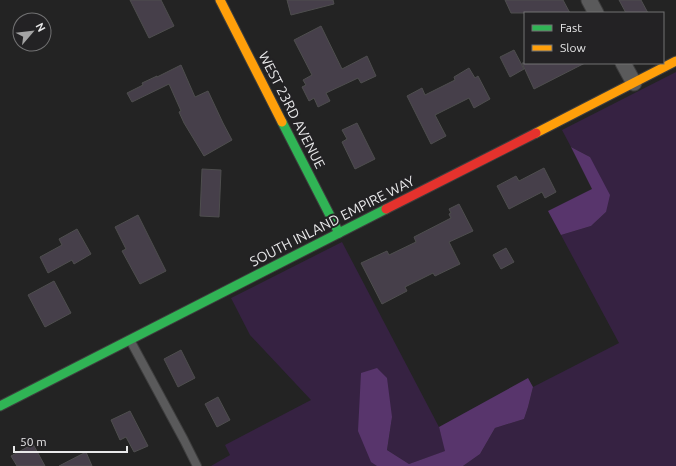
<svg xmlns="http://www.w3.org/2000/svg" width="676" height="466" viewBox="0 0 676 466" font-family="Ubuntu,sans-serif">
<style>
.green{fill:#362242}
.forest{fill:#58356c}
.building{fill:#463f4a;stroke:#4e4e4e}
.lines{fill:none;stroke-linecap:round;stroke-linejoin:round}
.lane-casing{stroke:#3d3d3d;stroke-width:10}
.street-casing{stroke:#3d3d3d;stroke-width:17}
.fast-casing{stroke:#3d3d3d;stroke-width:11}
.slow-casing{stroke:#3d3d3d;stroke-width:11}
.jam-casing{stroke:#3d3d3d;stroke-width:11}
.lane{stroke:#5a5a5b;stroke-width:8}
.street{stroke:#5a5a5b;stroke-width:15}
.fast{stroke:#30b455;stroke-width:9}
.slow{stroke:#ff9f0a;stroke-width:9}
.jam{stroke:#e5322d;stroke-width:9}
.labels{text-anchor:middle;stroke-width:4;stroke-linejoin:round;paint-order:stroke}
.street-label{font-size:14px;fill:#e9e9ea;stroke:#232224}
</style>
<rect width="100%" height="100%" fill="#232323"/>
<g class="green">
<polygon points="676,72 676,466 463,466 480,454 495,428 524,419 528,407 533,387 619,343 561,235 591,226 606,212 590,157 571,147 562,130"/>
<polygon points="342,242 439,427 446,451 409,464 387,450 392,417 379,466 211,466 230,455 225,445 311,400 250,335 231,298"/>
</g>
<g class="forest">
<polygon points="571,147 590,157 610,195 606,212 591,226 561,235 548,211 592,189"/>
<polygon points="377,368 387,378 392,417 387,450 409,464 445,451 439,427 528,378 533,387 528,407 524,419 495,428 480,454 463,466 377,466 371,462 358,431 361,373"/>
</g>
<g class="building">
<polygon points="130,0 161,0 174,26 149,38"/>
<polygon points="287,0 333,0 334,4 291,15"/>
<polygon points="505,0 563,0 570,13 511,13"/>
<polygon points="619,0 641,0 648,13 626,13"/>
<polygon points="321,26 342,69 367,56 376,76 361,83 358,78 326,93 330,101 318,107 314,98 309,101 302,87 306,85 303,80 312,75 294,40"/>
<polygon points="514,50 524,69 510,77 500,57"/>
<polygon points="522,63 585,63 534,89"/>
<polygon points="181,65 195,97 208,91 223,123 232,140 204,156 184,123 179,112 181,111 169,84 132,102 127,93 143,85 142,83 157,76 157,77"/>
<polygon points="469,68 475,78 478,76 490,99 474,108 469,98 435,115 446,136 431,144 407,96 422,88 425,95 455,80 454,77"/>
<polygon points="357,123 375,159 355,169 342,142 347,139 342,130"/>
<polygon points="544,168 556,192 545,198 542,192 509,209 497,186 516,176 519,181"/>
<polygon points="202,169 221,170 219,217 200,216"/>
<polygon points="459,204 473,231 449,242 460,264 435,276 433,273 405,287 407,291 382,304 361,263 387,251 389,255 416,242 414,237 451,218 449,214 451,213 449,209"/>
<polygon points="138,215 166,271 140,284 122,251 126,249 115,227"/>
<polygon points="77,229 91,254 74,264 72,260 48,273 40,257 62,245 59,239"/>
<polygon points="506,248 514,262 501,269 493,255"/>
<polygon points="54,281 71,313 45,327 28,295"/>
<polygon points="181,350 195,378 178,387 164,359"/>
<polygon points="218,397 230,420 217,427 205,404"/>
<polygon points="130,411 148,446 134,452 126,437 120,440 111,420"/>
<polygon points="33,444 45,466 17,466 11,456"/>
<polygon points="86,452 92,466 59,466"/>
</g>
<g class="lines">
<g class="lane-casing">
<polyline id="lane" points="130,340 184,440 197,466"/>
</g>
<g class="street-casing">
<g id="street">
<polyline points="589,0 596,13"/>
<polyline points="623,63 634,83"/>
</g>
</g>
<g class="fast-casing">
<g id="fast">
<polyline points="282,122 339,233"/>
<polyline points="0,406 386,209"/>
</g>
</g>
<g class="slow-casing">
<g id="slow">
<polyline points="220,0 282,122"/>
<polyline points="536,133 676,61"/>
</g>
</g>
<g class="jam-casing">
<polyline id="jam" points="386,209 536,133"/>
</g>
<use href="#lane" class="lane"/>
<use href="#street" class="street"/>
<use href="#fast" class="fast"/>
<use href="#slow" class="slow"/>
<use href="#jam" class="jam"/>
</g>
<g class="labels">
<g class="street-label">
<text transform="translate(292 110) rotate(63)" y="5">WEST 23RD AVENUE</text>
<text transform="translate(332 221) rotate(-27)" y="5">SOUTH INLAND EMPIRE WAY</text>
</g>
</g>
<rect x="524" y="12" width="140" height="52" fill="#232224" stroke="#727273"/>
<rect x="532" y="25" width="20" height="6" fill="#30b455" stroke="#727273"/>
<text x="560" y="32" font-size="12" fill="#e9e9ea">Fast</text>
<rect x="532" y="45" width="20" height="6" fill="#ff9f0a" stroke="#727273"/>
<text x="560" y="52" font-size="12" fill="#e9e9ea">Slow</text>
<g transform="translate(32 32) rotate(62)"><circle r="19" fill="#232224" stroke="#727273"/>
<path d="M0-3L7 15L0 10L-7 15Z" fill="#a4a4a4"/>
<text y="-6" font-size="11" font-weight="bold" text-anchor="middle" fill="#e9e9ea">N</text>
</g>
<path d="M14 446v6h113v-6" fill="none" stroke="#e9e9ea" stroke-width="2"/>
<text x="20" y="446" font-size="12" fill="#e9e9ea" stroke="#232224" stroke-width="3" paint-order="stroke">50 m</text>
</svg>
